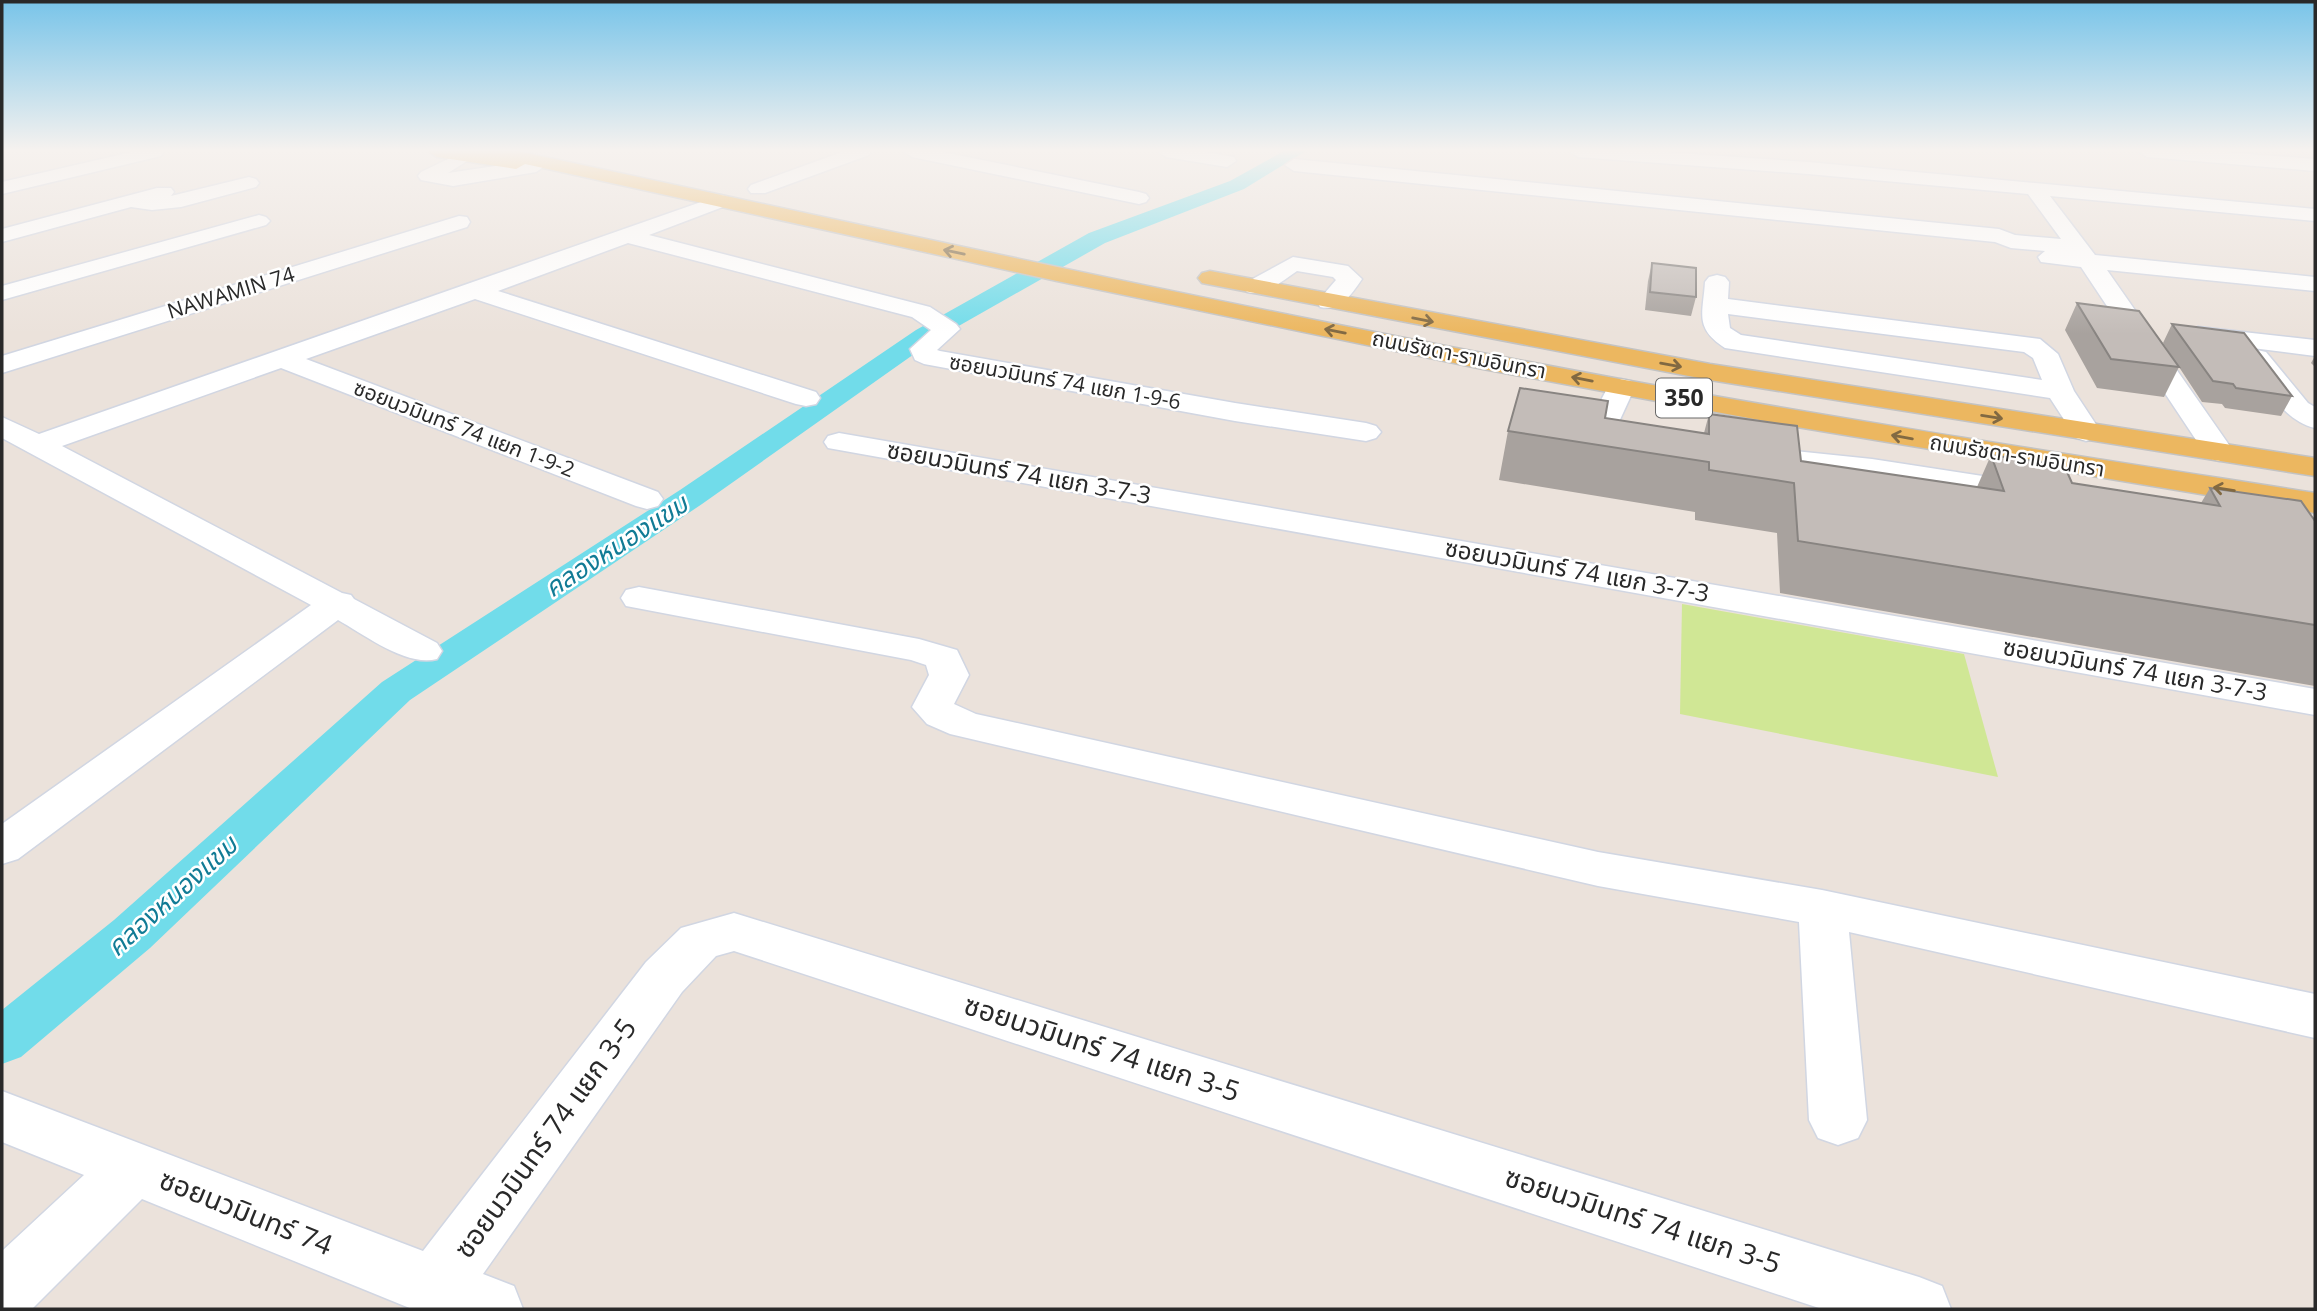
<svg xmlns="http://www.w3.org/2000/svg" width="2317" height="1311" viewBox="0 0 2317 1311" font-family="'Open Sans','Noto Sans Thai',sans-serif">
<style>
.pitch{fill:#d0e795}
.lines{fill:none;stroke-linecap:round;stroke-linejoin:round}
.canal{fill:#71dcea;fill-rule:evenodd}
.minor-casing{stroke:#d1d6e2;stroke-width:3}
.major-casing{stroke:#c3c3c3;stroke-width:3}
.minor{fill:#fff;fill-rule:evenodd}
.major{fill:#ecb760;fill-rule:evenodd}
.wall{fill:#a8a29e}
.building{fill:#c3bcb8;stroke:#888481;stroke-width:2}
.oneway{stroke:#816942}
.labels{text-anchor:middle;stroke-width:5;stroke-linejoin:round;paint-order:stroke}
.far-street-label{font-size:21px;fill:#292929;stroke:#fff}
.shield{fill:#fff;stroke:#696969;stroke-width:2}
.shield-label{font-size:23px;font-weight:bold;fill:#292929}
.street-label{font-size:24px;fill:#292929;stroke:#fff}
.water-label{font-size:26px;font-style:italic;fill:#117b95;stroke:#fff}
.near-street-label{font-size:28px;fill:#292929;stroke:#fff}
</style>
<rect width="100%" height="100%" fill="#ebe2db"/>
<polygon class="pitch" points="1682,604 1964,654 1998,777 1680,714"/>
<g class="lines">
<polygon class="canal" points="1284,151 1306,151 1244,189 1105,243 934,340 702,504 410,700 150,948 21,1057 2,1064 2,1010 114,920 382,682 680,490 916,330 1089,233 1230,181"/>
<g class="minor-casing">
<g id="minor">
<polygon points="136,151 163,152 161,156 2,194 2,182"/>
<polygon points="465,151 473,152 475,156 448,173 536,160 545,166 536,172 453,186 421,180 418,176 421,172"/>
<polygon points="845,151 871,151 869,155 765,193 751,193 748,189 751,185"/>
<polygon points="903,151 938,151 1139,192 1146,194 1149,198 1146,202 1139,204 912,157"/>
<polygon points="1157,151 1199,151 1234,157 1236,161 1227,167 1166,157"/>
<polygon points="1569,151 1650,151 1808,162 2315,209 2315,221 2050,196 2095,255 2315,277 2315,291 2107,270 2234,452 2230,458 2219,461 2208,458 2081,267 2041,262 2038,257 2045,251 2011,248 1995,242 1294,171 1285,165 1294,159 1999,229 2015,235 2061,239 2028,194 1808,174 1578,157"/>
<polygon points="2138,151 2211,151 2315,159 2315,171 2147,157"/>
<polygon points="249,177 256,179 259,183 256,187 181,207 152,210 131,207 2,242 2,229 157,188 171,188 174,192 171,196"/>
<path d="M721 195 728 197 731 201 728 205 649 235 930 307 956 324 960 329 937 350 940 351 1235 403 1366 423 1376 426 1381 432 1376 438 1366 441 1235 421 924 364 915 360 910 349 931 330 912 317 628 243 498 291 816 392 820 398 816 404 806 406 796 404 475 299 306 359 658 492 663 499 658 506 647 509 636 506 281 368 62 446 342 593 351 595 354 599 437 643 442 651 437 659C406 667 365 635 338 620L18 859 2 864V824L311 605 2 438V417L39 434Z"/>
<polygon points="259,215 266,217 270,221 266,225 2,300 2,286"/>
<polygon points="459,216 467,217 470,222 467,227 2,373 2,356"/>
<path d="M1293 257 1348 266 1362 279C1352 294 1340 312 1320 307L1317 302 1336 280 1333 277 1297 271C1282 281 1265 297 1247 292L1243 287 1247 282Z"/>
<path d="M1717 275 1725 277 1729 282 1728 299 2040 339 2058 354 2074 391 2101 432 2096 438 2086 441 2076 438 2050 398 1725 348C1694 328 1703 314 1705 282L1709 277ZM1728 314 2024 352 2033 358 2042 380 1741 335 1730 328Z"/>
<polygon points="2198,327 2315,340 2315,356 2189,340 2185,335 2189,330"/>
<path d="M2257 350 2266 352 2308 403 2315 407V428C2284 421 2267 388 2248 364L2244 358 2248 352Z"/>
<path d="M1621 379 1631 381 1635 387 1618 424 1627 429 1651 434 1655 440 1651 446C1630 452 1600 446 1587 427L1611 381Z"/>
<polygon points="839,433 2315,689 2315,715 828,448 824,442 828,436"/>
<polygon points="1748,446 1872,459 2028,483 2039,486 2044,493 2039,500 2028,503 1872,477 1737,461 1733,455 1737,449"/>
<polygon points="639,587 919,639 957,650 969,675 954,704 976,714 1598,852 1822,890 2315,994 2315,1038 1849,932 1867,1120 1858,1138 1838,1145 1818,1138 1809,1120 1799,922 1598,886 950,734 927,724 912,707 929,675 926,665 911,660 626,606 621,598 626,590"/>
<polygon points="734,913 1919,1277 1942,1286 1951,1309 1822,1309 734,951 716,956 682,992 483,1274 514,1286 523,1309 412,1309 142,1199 32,1309 2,1309 2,1251 84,1175 2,1142 2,1091 423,1251 646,962 681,928"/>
</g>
</g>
<g class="major-casing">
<g id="major">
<path d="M428 151H517C885 230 1254 312 1625 380 1854 422 2085 457 2315 493V513L1797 427 1483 369 1057 281 525 164 516 169 437 157Z"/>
<polygon points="1210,271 1710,364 2315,458 2315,476 1710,380 1202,283 1198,278 1202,273"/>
</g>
</g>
<use href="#minor" class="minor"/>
<use href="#major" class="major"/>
</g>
<g class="wall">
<polygon points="1652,263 1696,297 1691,316 1645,310 1648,281"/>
<polygon points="2077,303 2179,367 2163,343 2172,324 2292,396 2281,416 2225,408 2222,404 2202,402 2179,367 2164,397 2097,388 2065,330"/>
<polygon points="2315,356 2315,367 2311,363"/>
<polygon points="1709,414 1801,461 1977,487 1991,455 2072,483 2201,503 2210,488 2315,521 2315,686 1780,593 1777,533 1695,520 1695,512 1499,480 1508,431 1605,418 1704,433"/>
</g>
<g class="building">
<polygon points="1652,263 1696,268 1696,297 1650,292"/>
<polygon points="2077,303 2139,311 2179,367 2111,359"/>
<polygon points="2172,324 2244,333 2292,396 2236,388 2233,384 2213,381"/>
<polygon points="1520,388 1608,401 1605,418 1709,434 1709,414 1797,426 1801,461 2004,491 1991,455 2064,465 2072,483 2220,506 2210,488 2301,501 2315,521 2315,625 1798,541 1794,483 1709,470 1709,462 1508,431"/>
</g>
<defs><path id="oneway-shaft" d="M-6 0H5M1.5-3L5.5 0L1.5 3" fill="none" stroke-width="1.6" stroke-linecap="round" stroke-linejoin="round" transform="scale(1.75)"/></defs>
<g class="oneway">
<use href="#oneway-shaft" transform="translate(954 252) rotate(-168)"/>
<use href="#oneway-shaft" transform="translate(1423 320) rotate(11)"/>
<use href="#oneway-shaft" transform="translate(1335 331) rotate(-169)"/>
<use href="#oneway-shaft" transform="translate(1671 365) rotate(10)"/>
<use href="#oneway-shaft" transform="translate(1582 379) rotate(-169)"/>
<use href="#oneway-shaft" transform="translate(1992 417) rotate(9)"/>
<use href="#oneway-shaft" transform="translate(1902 437) rotate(-170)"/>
<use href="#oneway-shaft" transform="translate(2224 489) rotate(-171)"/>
</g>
<linearGradient id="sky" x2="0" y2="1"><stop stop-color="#78c4e9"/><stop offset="0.45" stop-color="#f6f2ef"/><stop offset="1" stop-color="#f6f2ef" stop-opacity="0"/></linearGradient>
<rect width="2317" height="334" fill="url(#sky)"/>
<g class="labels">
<g class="far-street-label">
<text transform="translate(231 293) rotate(-17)" y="7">NAWAMIN 74</text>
<text transform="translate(1459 355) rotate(11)" y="7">ถนนรัชดา-รามอินทรา</text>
<text transform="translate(1065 382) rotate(10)" y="7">ซอยนวมินทร์ 74 แยก 1-9-6</text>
<text transform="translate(464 429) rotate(21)" y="7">ซอยนวมินทร์ 74 แยก 1-9-2</text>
<text transform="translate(2017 456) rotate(9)" y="7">ถนนรัชดา-รามอินทรา</text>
</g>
<rect class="shield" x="1656" y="378.5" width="56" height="39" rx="5"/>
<g class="shield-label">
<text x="1684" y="406">350</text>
</g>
<g class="street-label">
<text transform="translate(1019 473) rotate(10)" y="8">ซอยนวมินทร์ 74 แยก 3-7-3</text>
<text transform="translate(1577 571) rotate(10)" y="8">ซอยนวมินทร์ 74 แยก 3-7-3</text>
<text transform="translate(2135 670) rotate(10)" y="8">ซอยนวมินทร์ 74 แยก 3-7-3</text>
</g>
<g class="water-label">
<text transform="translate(616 546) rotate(-33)" y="9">คลองหนองแขม</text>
<text transform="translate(172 896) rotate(-42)" y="9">คลองหนองแขม</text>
</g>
<g class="near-street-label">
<text transform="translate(1102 1048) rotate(18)" y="10">ซอยนวมินทร์ 74 แยก 3-5</text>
<text transform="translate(545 1138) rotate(-54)" y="10">ซอยนวมินทร์ 74 แยก 3-5</text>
<text transform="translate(246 1212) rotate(22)" y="10">ซอยนวมินทร์ 74</text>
<text transform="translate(1643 1220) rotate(18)" y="10">ซอยนวมินทร์ 74 แยก 3-5</text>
</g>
</g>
<rect width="2317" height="1311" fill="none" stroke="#292929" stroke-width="7"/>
</svg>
